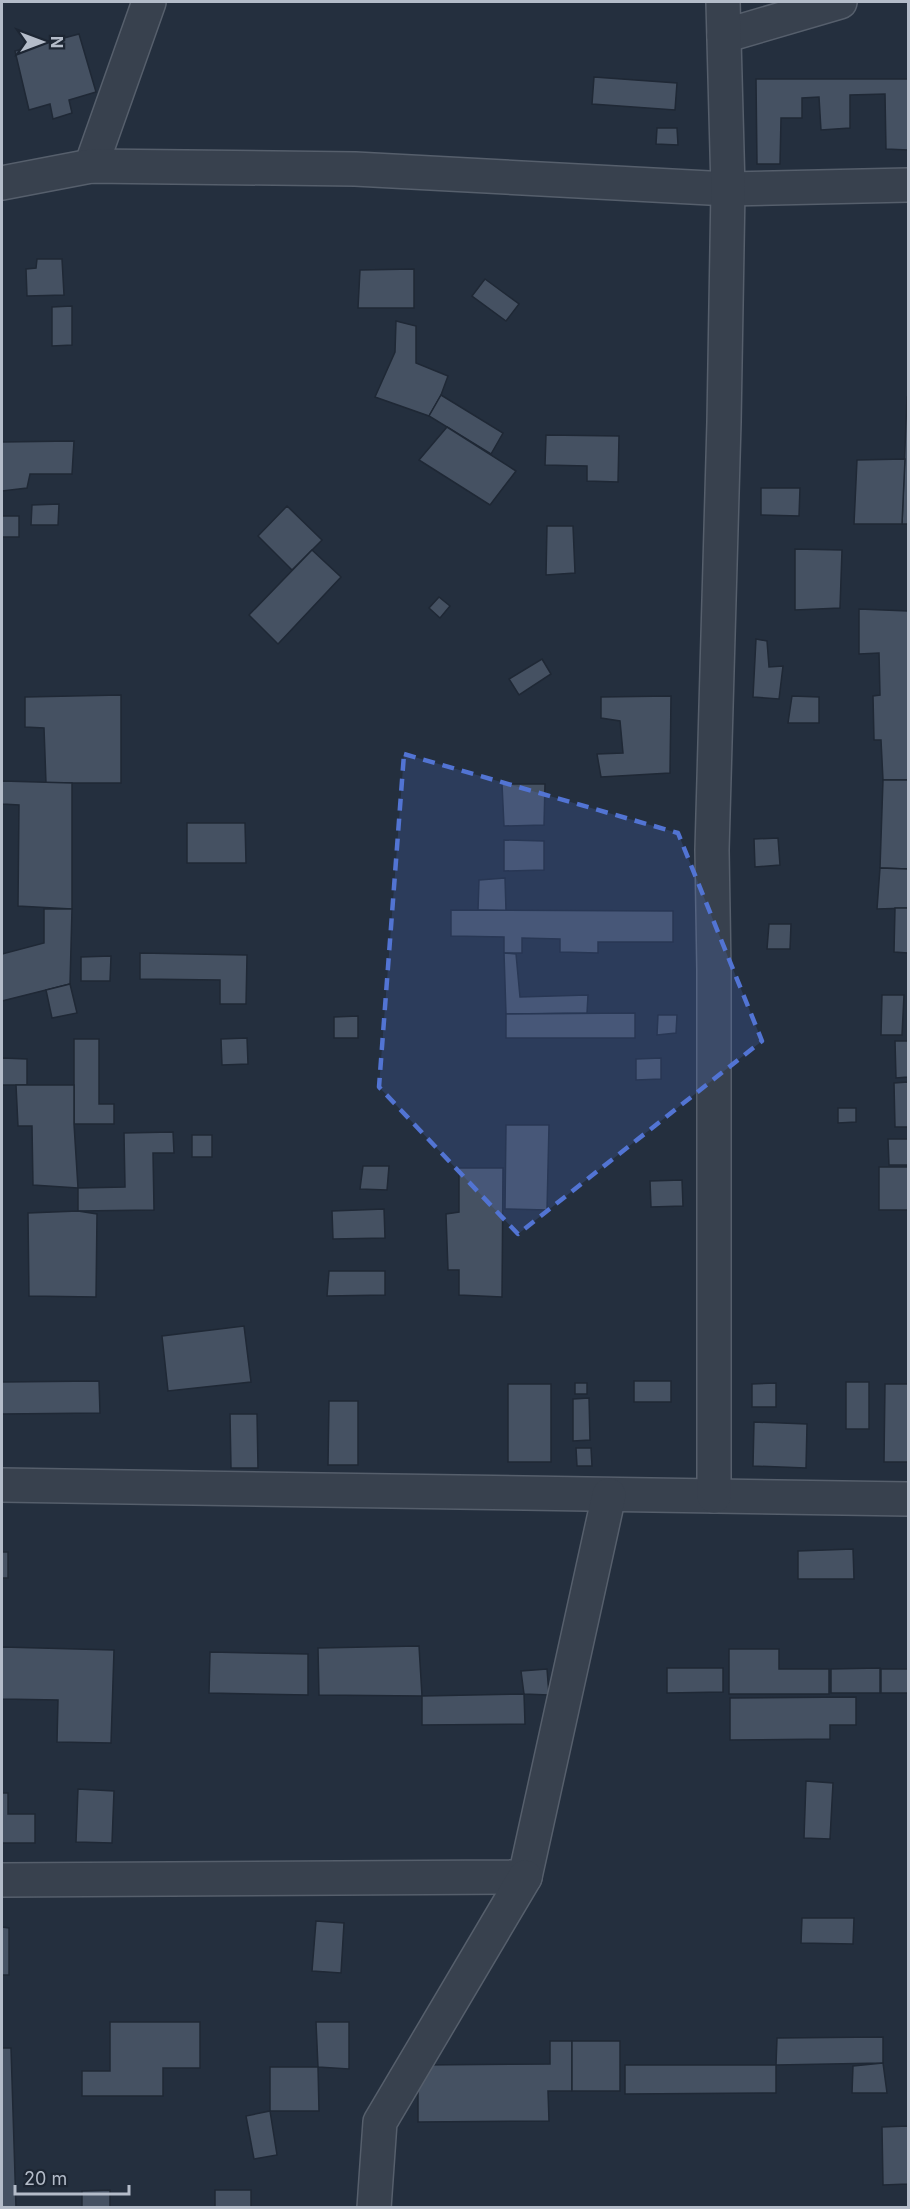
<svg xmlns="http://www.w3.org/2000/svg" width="910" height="2209" viewBox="0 0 910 2209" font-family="Inter,sans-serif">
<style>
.building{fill:#455162;stroke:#1f2835;stroke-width:1.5}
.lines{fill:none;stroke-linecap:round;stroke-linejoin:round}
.street-casing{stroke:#565f6c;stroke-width:36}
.street{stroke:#38414e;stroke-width:33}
.marked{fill:#5274d3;fill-opacity:0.2;stroke:#5274d3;stroke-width:4.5;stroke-dasharray:12 8;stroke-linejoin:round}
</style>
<rect width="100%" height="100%" fill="#242f3e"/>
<g class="building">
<polygon points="79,34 96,92 69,100 72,113 53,119 50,104 29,110 15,51"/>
<polygon points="594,77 677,83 675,110 592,104"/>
<polygon points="756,79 908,79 908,150 886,149 885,94 850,95 850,128 821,130 819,97 802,98 802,118 781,118 780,164 757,164"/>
<polygon points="657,128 677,128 678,145 656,144"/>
<polygon points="37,259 62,259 64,295 27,296 26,269 36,268"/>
<polygon points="414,269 414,308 358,308 360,270"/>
<polygon points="485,279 519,304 506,321 472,296"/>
<polygon points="72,306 72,345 52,346 52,307"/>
<polygon points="396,321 416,326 416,363 448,376 441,395 429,416 375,397 395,352"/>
<polygon points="441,395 503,433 491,454 429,416"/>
<polygon points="907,397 908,397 908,524 902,524"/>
<polygon points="447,427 516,471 490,505 419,460"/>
<polygon points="546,435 619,436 618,482 587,481 587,466 545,465"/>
<polygon points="74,441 72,474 30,474 27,488 2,491 2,442"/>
<polygon points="905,459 902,524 854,524 857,460"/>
<polygon points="761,488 800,488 799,516 761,515"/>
<polygon points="59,504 58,525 31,525 32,505"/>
<polygon points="287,506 322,540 292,570 258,536"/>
<rect x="2" y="516" width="17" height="21"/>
<polygon points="547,526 573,526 575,573 546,575"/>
<polygon points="795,549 842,550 840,608 795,610"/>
<polygon points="312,550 341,577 278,644 249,615"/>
<polygon points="439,597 450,606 440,618 429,608"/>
<polygon points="859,609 908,611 908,780 883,780 881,740 874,740 873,696 880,695 879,653 859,654"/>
<polygon points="756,639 767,641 769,667 783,666 779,699 753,697"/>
<polygon points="542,659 551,674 519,695 509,679"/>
<polygon points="121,695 121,783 46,783 44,728 25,727 25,697"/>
<polygon points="671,696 670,773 601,777 597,754 623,753 620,721 601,718 601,697"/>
<polygon points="792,696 819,697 819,723 788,723"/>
<polygon points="883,780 908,780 908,869 880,868"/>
<polygon points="2,781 72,783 72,909 18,906 19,805 2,804"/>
<polygon points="502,784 545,784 544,825 504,826"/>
<polygon points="187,823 245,823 246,863 187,863"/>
<polygon points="778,838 780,865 755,867 754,839"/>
<polygon points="504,840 544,841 544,870 504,871"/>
<polygon points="880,868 908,869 908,908 877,909"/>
<polygon points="505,878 506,911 478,910 479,880"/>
<polygon points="895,908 908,908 908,953 894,952"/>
<polygon points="44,909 72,909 70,984 2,1001 2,954 44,943"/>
<polygon points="451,910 673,911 673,942 598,942 598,953 560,952 560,939 522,938 522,953 504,953 504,937 451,936"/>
<polygon points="769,924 791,924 790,949 767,949"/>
<polygon points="140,953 247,955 246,1004 220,1004 220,980 140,979"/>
<polygon points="504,953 516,954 520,997 588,995 587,1013 506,1014"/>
<polygon points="111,956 110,981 81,981 81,957"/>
<polygon points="70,984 77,1013 52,1018 46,990"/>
<polygon points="882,995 904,995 902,1035 881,1035"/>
<polygon points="635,1013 635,1038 506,1038 506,1014"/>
<polygon points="658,1015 677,1015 676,1033 657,1035"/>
<polygon points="358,1016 358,1038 334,1038 334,1017"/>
<polygon points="247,1038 248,1064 222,1065 221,1039"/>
<polygon points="74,1039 99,1039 99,1104 114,1104 114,1124 74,1124"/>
<polygon points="895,1041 908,1041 908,1077 896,1078"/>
<polygon points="2,1058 27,1059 27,1085 2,1085"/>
<polygon points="661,1058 661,1079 636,1080 636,1059"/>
<polygon points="908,1082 908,1127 895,1127 894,1083"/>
<polygon points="16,1085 74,1085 74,1124 78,1188 33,1185 32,1126 18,1126"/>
<polygon points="838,1108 856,1108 856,1122 838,1123"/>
<polygon points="506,1125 549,1125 547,1210 505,1209"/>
<polygon points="173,1132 174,1153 153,1153 154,1210 78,1211 78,1188 125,1187 124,1133"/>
<rect x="192" y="1135" width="20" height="22"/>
<polygon points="888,1139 908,1139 908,1165 889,1165"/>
<polygon points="363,1166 389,1166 387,1190 360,1189"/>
<rect x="879" y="1167" width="29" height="43"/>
<polygon points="459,1168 503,1168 502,1297 459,1295 459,1270 448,1270 446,1214 459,1212"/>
<polygon points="682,1180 683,1206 651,1207 650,1181"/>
<polygon points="384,1209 385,1238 333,1239 332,1211"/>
<polygon points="78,1211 97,1214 96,1297 29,1296 28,1213"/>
<polygon points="329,1271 385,1271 385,1295 327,1296"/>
<polygon points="244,1326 251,1382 168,1391 162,1336"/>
<polygon points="99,1381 100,1413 2,1414 2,1382"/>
<rect x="634" y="1381" width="37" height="21"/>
<rect x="846" y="1382" width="23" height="47"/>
<rect x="575" y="1383" width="12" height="11"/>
<polygon points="776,1383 776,1407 752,1407 752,1384"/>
<rect x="508" y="1384" width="43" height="78"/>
<polygon points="885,1384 908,1384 908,1462 884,1462"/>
<polygon points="589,1398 590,1440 573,1441 573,1399"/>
<polygon points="329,1401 358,1401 358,1465 328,1465"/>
<polygon points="230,1414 257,1414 258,1468 231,1468"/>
<polygon points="754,1422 807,1424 806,1468 753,1466"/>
<polygon points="576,1448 591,1448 592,1466 577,1466"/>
<polygon points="853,1549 854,1579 798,1579 798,1551"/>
<rect x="2" y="1552" width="6" height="26"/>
<polygon points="419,1646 422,1696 319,1695 318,1648"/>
<polygon points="2,1647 114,1650 111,1743 57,1742 58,1700 2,1699"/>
<polygon points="729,1649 779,1649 779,1669 829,1669 829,1694 729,1694"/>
<polygon points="210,1652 308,1654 308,1695 209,1693"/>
<polygon points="667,1668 723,1668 723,1692 667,1693"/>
<polygon points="880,1668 880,1693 831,1693 831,1669"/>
<polygon points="547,1669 549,1695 524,1694 521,1671"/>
<rect x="881" y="1669" width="27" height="24"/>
<polygon points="524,1694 525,1724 422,1725 422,1696"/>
<polygon points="856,1697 856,1725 830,1725 830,1739 730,1740 730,1698"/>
<polygon points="806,1781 833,1783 830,1839 804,1838"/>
<polygon points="78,1789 114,1791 112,1843 76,1842"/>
<polygon points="2,1793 8,1793 8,1814 35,1814 35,1843 2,1843"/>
<polygon points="802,1918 854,1918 853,1944 801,1943"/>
<polygon points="316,1921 344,1923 341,1973 312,1971"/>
<polygon points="2,1927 9,1928 9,1975 2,1975"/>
<polygon points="110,2022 200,2022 200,2068 163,2068 163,2096 82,2096 82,2071 110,2071"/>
<polygon points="316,2022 349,2022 349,2069 318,2067"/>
<polygon points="883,2037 883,2063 776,2065 777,2038"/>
<polygon points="550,2041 572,2041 572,2091 548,2091 549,2121 418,2122 418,2065 550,2064"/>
<rect x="572" y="2041" width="48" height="50"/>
<polygon points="2,2048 11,2048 16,2208 2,2208"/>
<polygon points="883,2063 887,2093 852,2093 853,2066"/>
<polygon points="625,2065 776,2065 776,2093 625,2094"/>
<polygon points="270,2067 318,2067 319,2111 270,2111"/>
<polygon points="270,2111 277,2155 254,2159 246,2116"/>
<polygon points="908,2126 908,2184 883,2185 882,2127"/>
<polygon points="110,2190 110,2208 82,2208 82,2191"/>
<rect x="215" y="2190" width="36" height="18"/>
</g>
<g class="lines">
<g class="street-casing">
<g id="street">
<polyline points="724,36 840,2"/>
<polyline points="91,166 149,2"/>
<polyline points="2,183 91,166 355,169 728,189 908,185"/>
<polyline points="2,1485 908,1499"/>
<polyline points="714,1496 714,970 712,850 724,422 728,189 723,2"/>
<polyline points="2,1880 525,1877 609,1495"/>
<polyline points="374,2208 380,2122 525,1877"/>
</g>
</g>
<use href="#street" class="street"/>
</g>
<path class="marked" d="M404 754 678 833 762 1041 518 1234 379 1087Z"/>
<rect width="910" height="2209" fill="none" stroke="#b4bcc9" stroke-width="6"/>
<g transform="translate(42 42) rotate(90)" stroke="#1d2633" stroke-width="4.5" paint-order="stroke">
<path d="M0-4.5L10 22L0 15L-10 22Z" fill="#b4bcc9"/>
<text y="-9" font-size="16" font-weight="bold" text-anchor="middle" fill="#b4bcc9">N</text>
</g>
<path d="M15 2185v9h114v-9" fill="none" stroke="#b4bcc9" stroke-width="3"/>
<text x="24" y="2185" font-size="18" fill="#b4bcc9" stroke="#1d2633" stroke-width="4.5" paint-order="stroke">20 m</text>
</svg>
